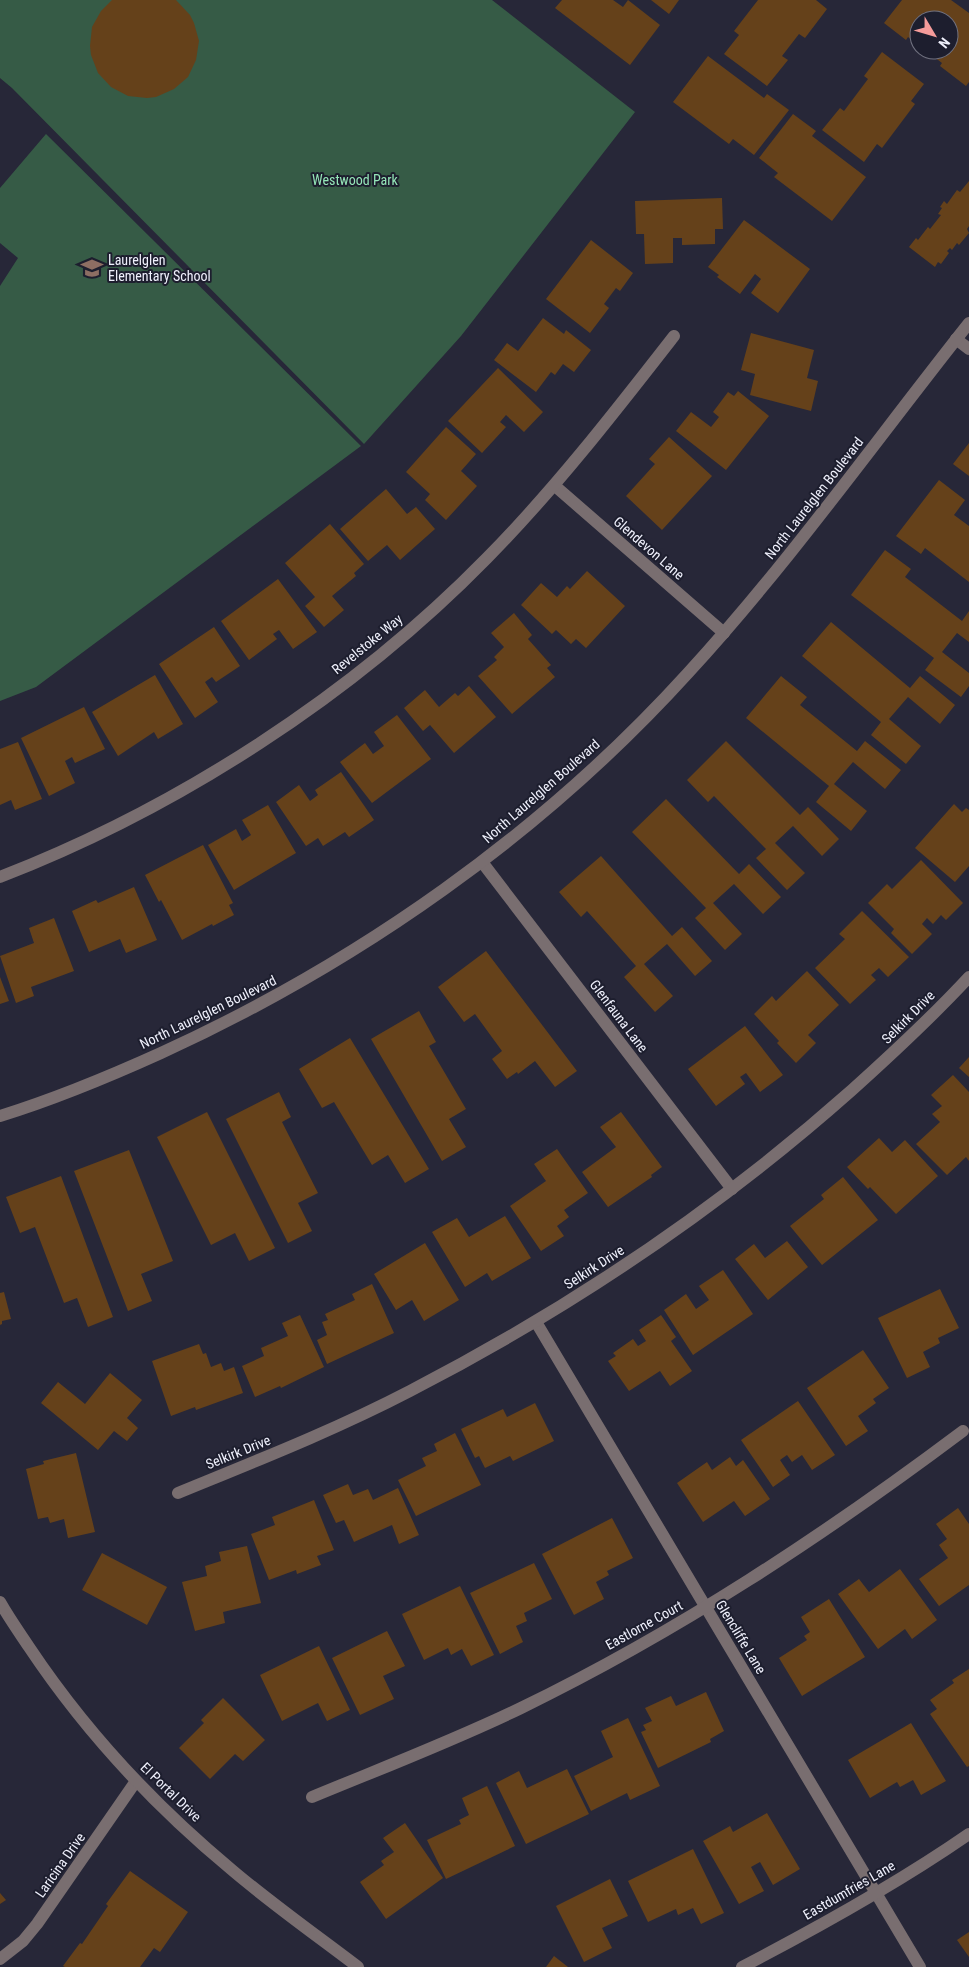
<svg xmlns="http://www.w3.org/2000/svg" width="969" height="1967" viewBox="0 0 969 1967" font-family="'Roboto Condensed',sans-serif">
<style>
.green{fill:#365b46}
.building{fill:#65411a}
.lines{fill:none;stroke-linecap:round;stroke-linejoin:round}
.minor{stroke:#796e70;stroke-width:12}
.tertiary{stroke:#796e70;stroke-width:12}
.labels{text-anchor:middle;stroke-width:4;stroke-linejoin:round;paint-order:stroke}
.park-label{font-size:14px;fill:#95e6b8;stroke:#1d1e2e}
.poi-label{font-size:14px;fill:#eff0fc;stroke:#1d1e2e;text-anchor:start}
.street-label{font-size:14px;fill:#eff0fc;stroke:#1d1e2e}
</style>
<rect width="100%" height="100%" fill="#272738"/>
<g class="green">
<polygon points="0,0 492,0 635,112 461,336 364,444 12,88 0,78"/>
<polygon points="46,134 361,446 36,687 0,701 0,286 18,258 0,243 0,188"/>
</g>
<g class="building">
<polygon points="112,0 176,0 190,15 194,23 199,41 196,60 188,77 174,89 156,97 147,98 128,96 111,87 98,73 91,55 90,46 92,27 101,11"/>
<polygon points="562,0 613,0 623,7 628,0 660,25 630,65 555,8"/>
<polygon points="651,0 679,0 669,14"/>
<polygon points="758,0 816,0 827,9 805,38 799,34 782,56 788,60 767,86 724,54 739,35 734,31"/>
<polygon points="902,0 951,0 969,13 969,82 966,86 940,66 942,63 925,50 949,50 949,20 919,20 919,45 908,37 906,40 884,23"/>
<polygon points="882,52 924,84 911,101 915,104 882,148 877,144 864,162 822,130 840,108 844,111 868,79 864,76"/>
<polygon points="708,56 764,98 767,94 789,110 754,155 733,139 729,144 673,102"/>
<polygon points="793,114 816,131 812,136 866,177 832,221 774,177 778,173 759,158"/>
<polygon points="969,181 969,226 967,229 969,233 959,245 957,243 952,250 950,248 947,251 949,253 941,264 938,262 935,267 909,247 916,238 918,240 928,227 930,229 941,215 938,214 942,208 940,207 944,201 947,204 957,190 960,192"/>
<polygon points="722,198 723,229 715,229 715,244 682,245 682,238 673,238 673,263 645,264 644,234 636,234 635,201"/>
<polygon points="744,220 810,269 778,313 751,293 761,279 755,274 740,294 717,277 719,275 708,267"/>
<polygon points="591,240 633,273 620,291 616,288 604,304 609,308 590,333 546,299"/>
<polygon points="543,318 564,334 566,330 591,350 574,372 563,364 555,375 551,372 536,392 494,360 507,343 518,351"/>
<polygon points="751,333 814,350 807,378 818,381 811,411 750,395 755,374 741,370"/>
<polygon points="498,368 543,412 524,432 506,415 500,422 506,427 482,453 448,421"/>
<polygon points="738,391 769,416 726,470 676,431 691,412 711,427 719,417 713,412 728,392 734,396"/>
<polygon points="446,427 476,454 461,471 477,486 446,520 425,500 430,494 406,472"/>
<polygon points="669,437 712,476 662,530 626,496 655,464 649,459"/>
<polygon points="969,443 969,476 953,464"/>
<polygon points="939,480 965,500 954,515 969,526 969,582 925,548 921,554 896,536"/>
<polygon points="386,489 407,514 416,507 435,529 400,560 387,545 368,561 340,529"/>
<polygon points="330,524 364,564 354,573 356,576 332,596 344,610 324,627 305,606 315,597 285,563"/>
<polygon points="885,550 911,569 905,577 962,621 969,611 969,642 957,633 942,652 969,673 969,686 961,697 925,670 934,658 851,595"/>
<polygon points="587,571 625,606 586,648 576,639 571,644 556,630 552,634 521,605 541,583 557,597 567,586 570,589"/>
<polygon points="278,579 317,632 293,649 279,630 273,634 277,639 249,660 221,621"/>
<polygon points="514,613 532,635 528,639 551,665 547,668 555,677 512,714 478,676 497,660 494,657 504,647 491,633"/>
<polygon points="831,622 910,688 920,676 955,705 940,724 908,697 889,719 921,746 906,764 871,735 881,722 802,656"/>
<polygon points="214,627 240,666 216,682 212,677 205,682 218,702 195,718 159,664"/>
<polygon points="155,675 183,724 158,739 154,732 118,756 92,712"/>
<polygon points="781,676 807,697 800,705 857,751 865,741 901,770 885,789 853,762 834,784 867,811 851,831 816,802 829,786 746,718"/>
<polygon points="469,686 496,717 454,753 430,725 423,731 404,708 425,690 439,707 455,693 458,696"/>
<polygon points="84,707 105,749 75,763 72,757 65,761 75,783 49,796 21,738"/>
<polygon points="397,715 431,759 372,803 340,762 365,743 373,754 384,746 374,732"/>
<polygon points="726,741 800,815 808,807 839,839 822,856 793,826 775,843 805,873 787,890 756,858 766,849 714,796 708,802 687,780"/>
<polygon points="18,742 42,799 15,810 11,800 0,805 0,749"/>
<polygon points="341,772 374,820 349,837 345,832 323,846 318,838 306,846 276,802 299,785 310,801 318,795 315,790"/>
<polygon points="666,799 739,874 749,864 781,897 763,914 734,884 713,903 742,934 725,950 695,918 706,908 632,832"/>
<polygon points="954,804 962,812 966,808 969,810 969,866 955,882 915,848"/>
<polygon points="268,805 296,853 234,890 208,845 236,829 242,841 251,835 242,820"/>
<polygon points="203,845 233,903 229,905 234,915 213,926 212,924 182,940 161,900 159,902 145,875"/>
<polygon points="601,856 672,936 682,927 712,961 695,976 667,944 644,964 673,996 655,1012 624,977 636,966 587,911 581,917 559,892"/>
<polygon points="921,860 963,903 946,920 941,915 933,924 927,918 922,924 932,934 912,954 891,933 894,929 868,903 887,884 892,889"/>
<polygon points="134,887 157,940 126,953 120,939 89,952 72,911 96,900 98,903"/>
<polygon points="862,911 909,957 888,977 879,968 871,975 876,980 850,1004 815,968 845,939 839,934"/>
<polygon points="54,918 74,971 31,987 34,996 16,1003 0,956 34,943 29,928"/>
<polygon points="486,951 577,1071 555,1087 535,1061 518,1074 517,1072 507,1079 492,1059 502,1051 475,1014 464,1022 438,987"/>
<polygon points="807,971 839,1005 808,1035 816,1043 796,1063 777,1043 779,1041 754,1014 772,996 776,1001"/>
<polygon points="0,977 9,1001 0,1004"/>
<polygon points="419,1011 436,1042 429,1046 466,1109 449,1119 466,1147 442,1161 371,1039"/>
<polygon points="745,1026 783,1075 760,1092 746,1073 740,1077 745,1084 716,1106 688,1069"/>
<polygon points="350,1038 429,1169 405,1183 388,1155 372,1165 334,1102 322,1108 299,1069"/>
<polygon points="969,1057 969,1077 959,1068"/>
<polygon points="953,1075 969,1092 969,1161 966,1157 947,1175 916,1144 940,1122 932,1114 942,1106 931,1095"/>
<polygon points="279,1092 291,1117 282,1122 318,1193 298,1203 312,1231 288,1243 226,1119"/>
<polygon points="207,1112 275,1248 249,1261 235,1233 211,1245 157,1137"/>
<polygon points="621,1112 662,1167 651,1175 652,1177 608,1207 582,1172 616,1147 600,1127"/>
<polygon points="879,1138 892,1152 905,1140 938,1176 896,1214 870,1187 868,1189 847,1167"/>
<polygon points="557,1149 588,1193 564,1210 569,1217 557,1226 564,1236 541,1251 510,1206 546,1181 534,1164"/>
<polygon points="129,1150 173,1261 141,1274 152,1301 128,1311 74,1171"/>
<polygon points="61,1176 113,1317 88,1327 77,1298 64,1303 35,1227 20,1233 6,1197"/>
<polygon points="843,1177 878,1220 822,1265 790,1226 824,1199 821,1195"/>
<polygon points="505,1216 531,1258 492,1281 487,1273 465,1287 432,1232 457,1218 469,1237"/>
<polygon points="787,1241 808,1267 768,1300 735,1259 754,1244 765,1258"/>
<polygon points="425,1243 459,1300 424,1321 412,1300 396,1310 374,1274"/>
<polygon points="723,1270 753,1314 693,1355 664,1310 686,1294 696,1309 709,1300 699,1286"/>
<polygon points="372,1284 394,1333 327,1364 317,1340 327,1335 322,1322 328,1320 325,1314 355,1300 352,1294"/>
<polygon points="940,1289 959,1328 938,1338 940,1343 923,1352 930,1367 907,1378 878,1318"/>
<polygon points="4,1292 11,1319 2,1321 2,1324 0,1325 0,1293"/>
<polygon points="300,1315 324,1367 281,1388 280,1386 255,1397 242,1366 264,1356 261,1348 288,1336 282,1323"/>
<polygon points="661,1315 676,1337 671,1341 692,1371 670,1386 660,1371 629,1391 608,1361 616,1356 613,1353 633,1339 638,1346 646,1341 639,1330"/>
<polygon points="199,1344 203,1354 206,1353 211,1367 221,1363 224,1371 234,1367 243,1393 196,1410 195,1407 171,1416 152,1361"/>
<polygon points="863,1350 889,1388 873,1399 876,1403 858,1416 868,1431 846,1446 807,1388"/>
<polygon points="110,1373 142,1400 127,1418 138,1428 127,1441 114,1431 98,1450 41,1403 58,1382 85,1404"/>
<polygon points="798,1401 835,1455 812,1470 802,1455 792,1462 787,1455 780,1460 790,1475 773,1487 741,1440"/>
<polygon points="535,1403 554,1441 513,1461 510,1456 485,1468 479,1456 475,1458 461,1429 503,1409 507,1417"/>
<polygon points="455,1433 481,1485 416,1516 398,1480 426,1466 422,1458 437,1451 434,1444"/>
<polygon points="76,1453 95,1532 68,1538 64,1519 50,1523 48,1517 38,1519 26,1469 44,1464 43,1461"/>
<polygon points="730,1457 736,1466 743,1460 770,1499 745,1516 734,1501 703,1522 677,1483 707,1462 712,1470"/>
<polygon points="348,1484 353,1495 368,1489 373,1500 398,1488 419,1535 399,1544 392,1525 354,1542 344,1520 336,1523 323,1495"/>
<polygon points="314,1500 334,1550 317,1556 321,1565 297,1574 296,1570 269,1580 251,1534 275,1525 272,1517"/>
<polygon points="958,1508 969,1524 969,1585 939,1606 919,1579 948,1558 939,1545 947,1539 936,1524"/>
<polygon points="612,1518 633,1558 607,1571 609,1575 596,1582 604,1599 574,1615 542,1554"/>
<polygon points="247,1546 261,1603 223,1612 225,1623 195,1631 182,1582 207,1576 205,1566 221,1561 219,1552"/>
<polygon points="102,1553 167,1587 147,1625 82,1590"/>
<polygon points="534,1563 552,1599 524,1613 527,1621 516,1626 523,1642 500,1654 470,1593"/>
<polygon points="900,1569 937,1620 912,1639 905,1629 878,1649 838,1594 859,1579 869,1592"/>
<polygon points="460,1586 494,1655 471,1666 462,1649 451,1655 448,1648 424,1660 402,1614"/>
<polygon points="829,1599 865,1657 802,1696 779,1658 807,1640 804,1636 810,1632 801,1617"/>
<polygon points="387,1631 405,1666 383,1676 394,1699 360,1715 332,1658"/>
<polygon points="319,1646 350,1710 327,1721 318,1703 282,1721 260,1675"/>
<polygon points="969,1669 969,1766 967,1767 930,1714 937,1709 930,1700 954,1683 952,1680"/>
<polygon points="706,1692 724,1731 710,1739 711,1742 658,1768 641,1732 646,1730 643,1725 652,1721 645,1708 671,1696 676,1706"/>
<polygon points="223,1698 265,1740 243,1761 235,1754 210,1779 179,1748 204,1723 201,1720"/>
<polygon points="628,1718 660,1786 630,1800 627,1793 591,1811 574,1776 613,1757 601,1731"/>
<polygon points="911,1723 946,1781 921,1795 913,1780 900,1787 897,1782 870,1798 848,1760"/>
<polygon points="567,1769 589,1814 526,1844 496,1783 519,1771 527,1788"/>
<polygon points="487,1786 515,1846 446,1879 427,1840 461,1824 459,1820 469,1815 462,1798"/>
<polygon points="767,1813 800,1869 773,1885 760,1862 751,1867 764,1891 739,1904 703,1841 730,1826 733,1832"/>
<polygon points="405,1823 443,1878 386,1919 360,1882 384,1865 381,1861 394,1852 383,1838"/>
<polygon points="693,1849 724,1913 701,1924 693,1908 678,1915 676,1909 648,1922 628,1881"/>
<polygon points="130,1871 188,1912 160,1952 154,1948 140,1967 65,1967 63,1966 80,1943 82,1944 108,1906 106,1904"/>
<polygon points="610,1879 628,1916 602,1928 612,1948 584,1962 556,1906"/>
<polygon points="0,1893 6,1900 0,1904"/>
<polygon points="969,1932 969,1957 957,1940"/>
<polygon points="554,1956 568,1967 546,1967"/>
</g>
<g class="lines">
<g class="minor">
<polyline points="956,339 969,349"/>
<polyline points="555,486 724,633"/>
<polyline points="482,862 732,1189"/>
<path d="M0 877C178 808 353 695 487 558 555 489 614 413 674 336"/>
<polyline points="536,1322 920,1967"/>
<path d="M178 1493C256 1461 335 1430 410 1391 569 1309 718 1209 852 1090 892 1054 932 1017 969 977"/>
<path d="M312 1797C382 1768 453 1741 521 1708 679 1631 823 1536 963 1431"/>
<polyline points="0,1959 23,1941 37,1924 136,1781"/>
<path d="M742 1967C819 1927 897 1884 969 1834"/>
</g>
<g class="tertiary">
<path d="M0 1116C55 1099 108 1077 161 1053 358 963 542 834 688 673 789 563 876 440 969 323"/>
<path d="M0 1602C9 1618 19 1632 29 1647 85 1731 155 1806 232 1870 272 1904 316 1935 358 1967"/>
</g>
</g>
<defs>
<g id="school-bare" transform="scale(1.725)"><path d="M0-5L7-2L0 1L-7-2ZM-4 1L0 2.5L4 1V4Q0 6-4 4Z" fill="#8d6e63" stroke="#1d1e2e" stroke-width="2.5" paint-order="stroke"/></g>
</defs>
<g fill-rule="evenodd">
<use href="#school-bare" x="92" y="268"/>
</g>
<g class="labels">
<g class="park-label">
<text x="355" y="185">Westwood Park</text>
</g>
<g class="poi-label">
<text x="108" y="265">Laurelglen<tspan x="108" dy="16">Elementary School</tspan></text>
</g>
<g class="street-label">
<text transform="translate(814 498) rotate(-52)" y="5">North Laurelglen Boulevard</text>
<text transform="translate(649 548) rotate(41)" y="5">Glendevon Lane</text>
<text transform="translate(367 644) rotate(-39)" y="5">Revelstoke Way</text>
<text transform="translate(541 791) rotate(-41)" y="5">North Laurelglen Boulevard</text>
<text transform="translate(208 1012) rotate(-26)" y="5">North Laurelglen Boulevard</text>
<text transform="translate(619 1016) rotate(53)" y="5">Glenfauna Lane</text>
<text transform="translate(908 1017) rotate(-45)" y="5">Selkirk Drive</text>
<text transform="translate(594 1267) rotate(-33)" y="5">Selkirk Drive</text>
<text transform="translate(238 1452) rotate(-22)" y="5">Selkirk Drive</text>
<text transform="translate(644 1625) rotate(-29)" y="5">Eastlorne Court</text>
<text transform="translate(741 1637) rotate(59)" y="5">Glencliffe Lane</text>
<text transform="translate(171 1792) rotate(44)" y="5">El Portal Drive</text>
<text transform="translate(60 1865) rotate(-55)" y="5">Laricina Drive</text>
<text transform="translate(849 1890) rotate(-30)" y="5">Eastdumfries Lane</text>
</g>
</g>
<g transform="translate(934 35) rotate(128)"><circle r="24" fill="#1d1e2e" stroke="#717280"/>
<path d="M0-4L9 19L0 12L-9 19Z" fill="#f59b9a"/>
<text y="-8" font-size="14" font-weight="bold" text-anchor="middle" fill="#eff0fc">N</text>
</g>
</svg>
